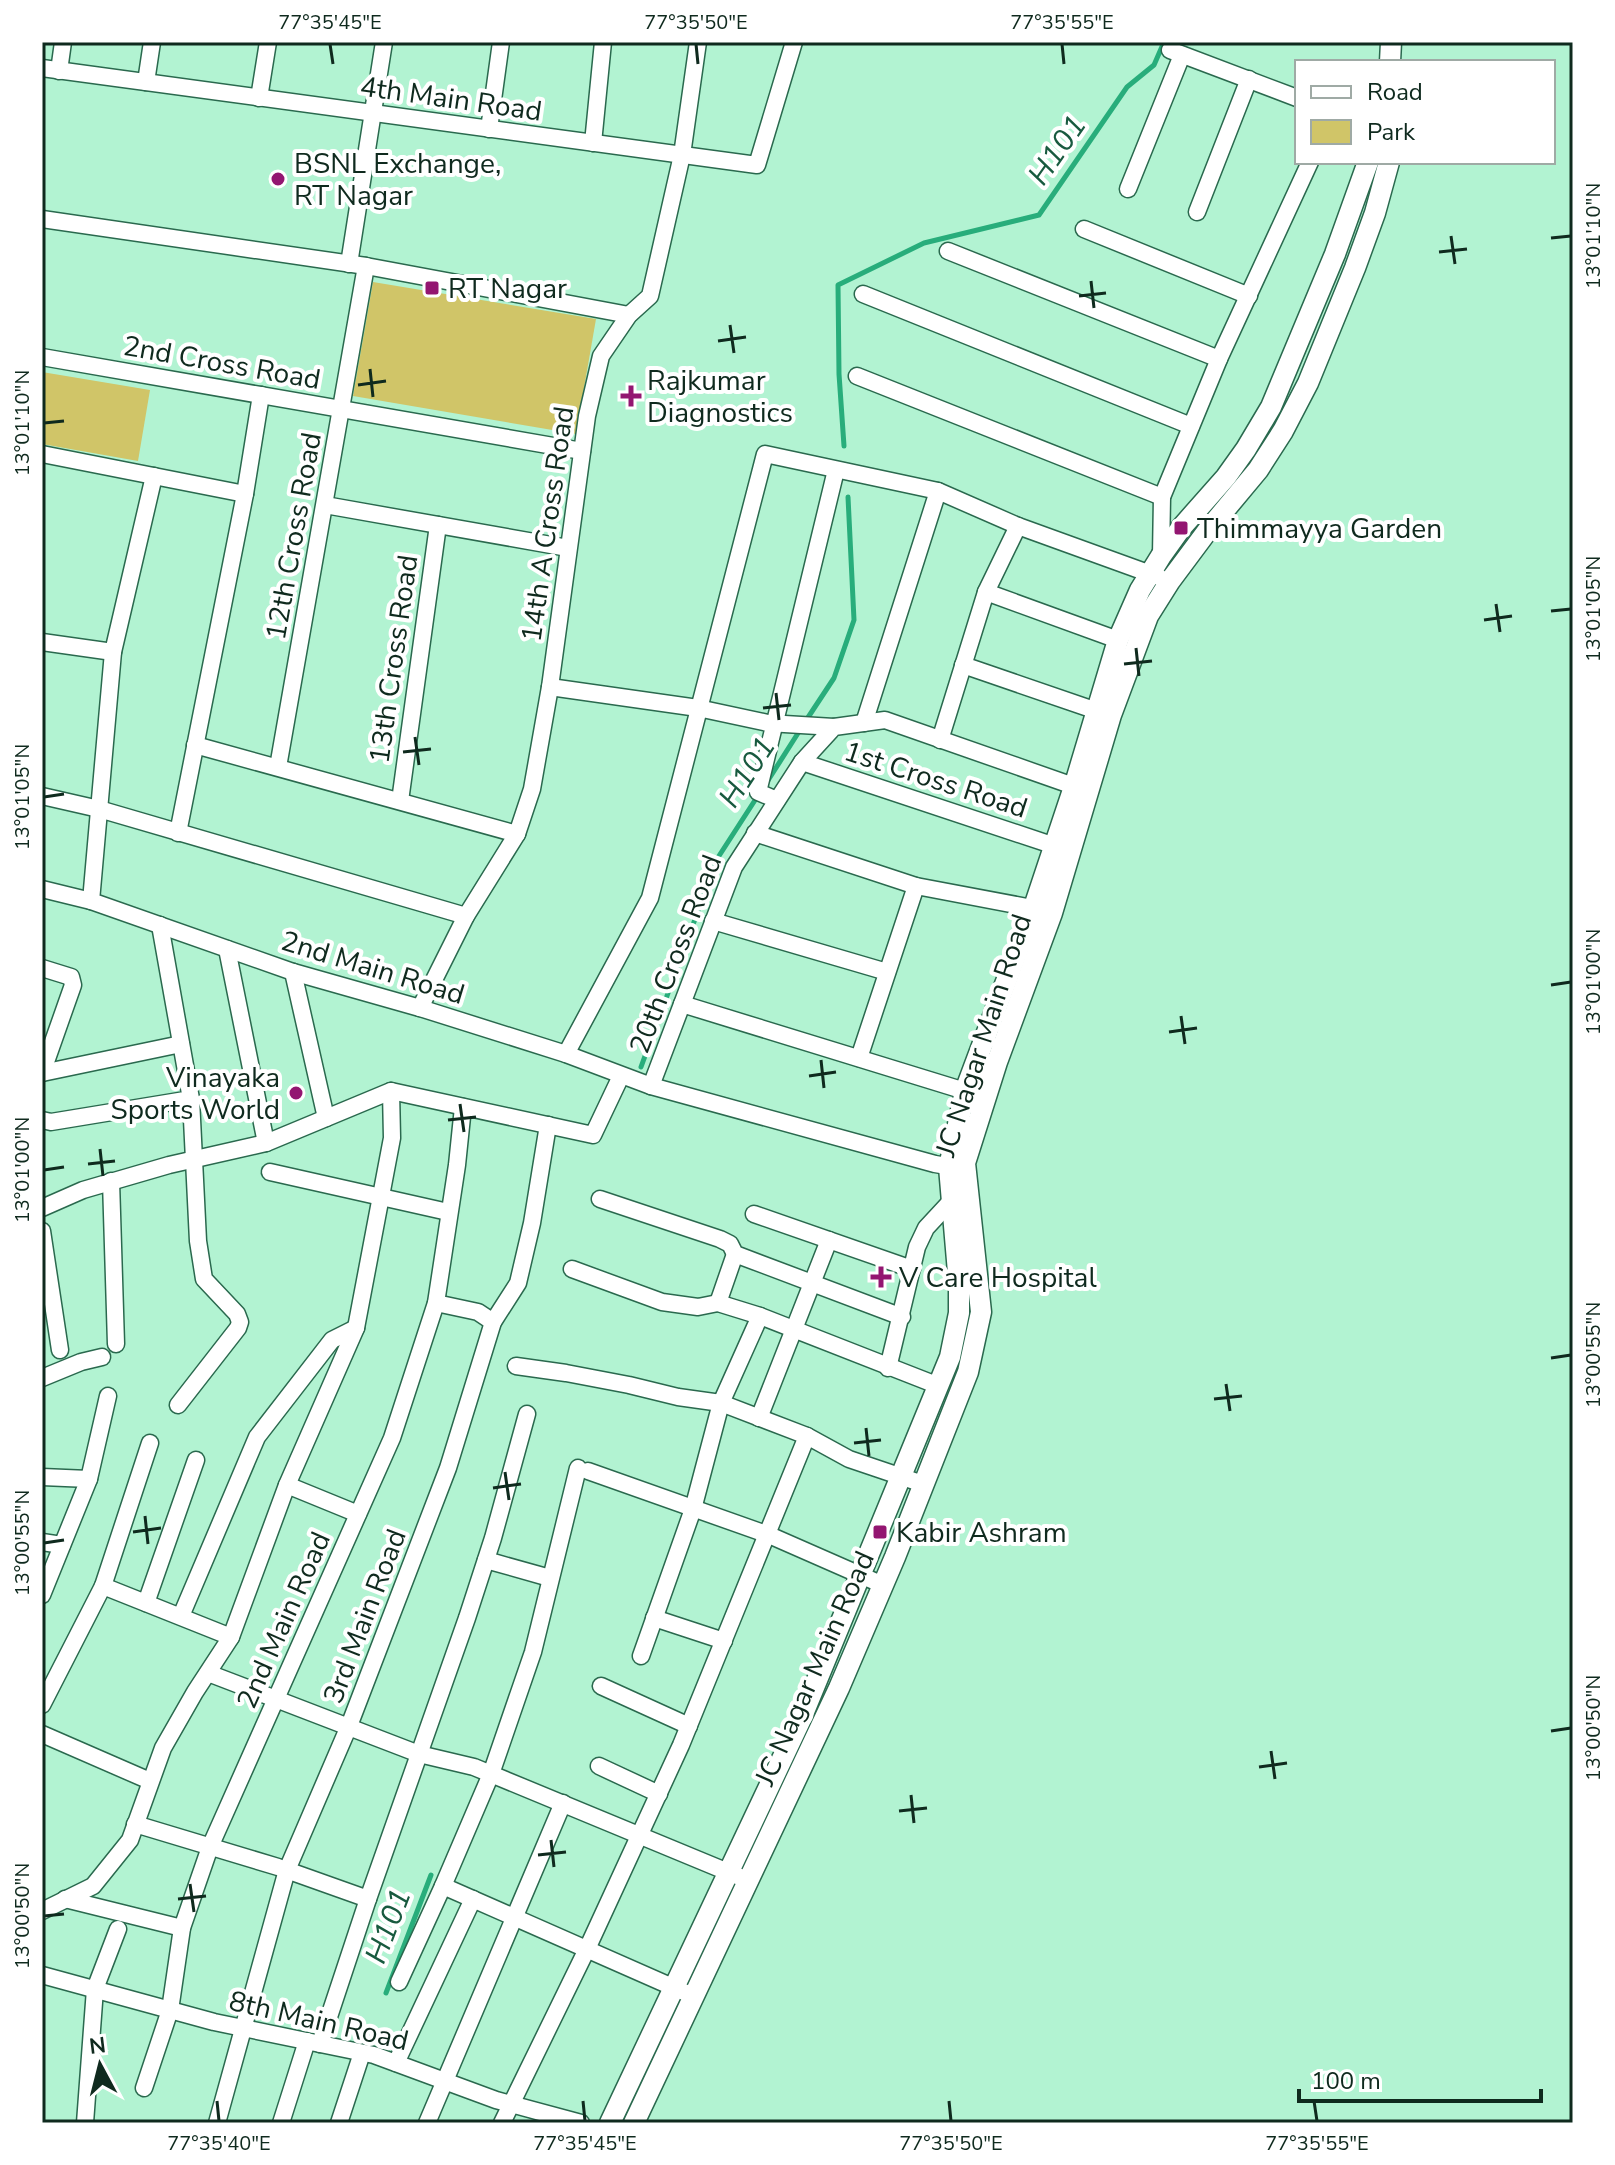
<svg xmlns="http://www.w3.org/2000/svg" width="1615" height="2165" viewBox="0 0 1615 2165" font-family="'Nunito Sans',sans-serif">
<style>
.green{fill:#d0c568}
.lines{fill:none;stroke-linecap:round;stroke-linejoin:round}
.stream{stroke:#28ad7b;stroke-width:5}
.minor-casing{stroke:#2a694e;stroke-width:19}
.major-casing{stroke:#2a694e;stroke-width:23}
.minor{stroke:#fff;stroke-width:16}
.major{stroke:#fff;stroke-width:20}
.ticks{fill:none;stroke:#0f2a1e;stroke-width:3}
.poi-dot{fill:#931671;stroke:#fff;stroke-width:3}
.labels{text-anchor:middle;stroke-width:8;stroke-linejoin:round;paint-order:stroke}
.street-label{font-size:28px;fill:#0f2a1e;stroke:#fff}
.poi-label{font-size:28px;fill:#0f2a1e;stroke:#fff;text-anchor:start}
.water-label{font-size:30px;font-style:italic;fill:#185a3f;stroke:#fff}
.neatline{fill:none;stroke:#0f2a1e;stroke-width:3}
.ticks-label{font-size:20px;text-anchor:middle;fill:#0f2a1e}
</style>
<rect width="100%" height="100%" fill="#b2f3d2"/>
<g class="green">
<polygon points="373,282 596,319 576,434 353,396"/>
<polygon points="42,372 150,390 138,461 42,444"/>
</g>
<g class="lines">
<g class="stream">
<polyline points="844,446 839,374 838,285 924,243 1039,215 1127,87 1154,65 1164,42"/>
<polyline points="805,722 834,678 854,620 848,497"/>
<polyline points="767,782 800,730"/>
<polyline points="641,1067 717,859 759,794"/>
<polyline points="386,1993 431,1875"/>
</g>
<g class="minor-casing">
<g id="minor">
<polyline points="1170,50 1297,98"/>
<polyline points="42,68 757,165 794,42"/>
<polyline points="59,71 63,42"/>
<polyline points="146,82 152,42"/>
<polyline points="259,98 268,42"/>
<polyline points="489,129 501,42"/>
<polyline points="593,143 603,42"/>
<polyline points="1128,189 1182,55"/>
<polyline points="1197,212 1249,79"/>
<polyline points="42,219 366,266 629,315"/>
<polyline points="1084,229 1249,296"/>
<polyline points="948,251 1219,359"/>
<polyline points="349,264 384,42"/>
<polyline points="863,294 1191,426"/>
<polyline points="42,357 582,451"/>
<polyline points="857,376 1162,497"/>
<polyline points="42,454 245,494"/>
<polyline points="325,505 568,548"/>
<polyline points="1161,556 1162,497 1219,359 1310,162"/>
<polyline points="986,592 1118,640"/>
<polyline points="42,642 113,652 91,901 293,972 420,1008 566,1054 651,1086 935,1164 959,1168"/>
<polyline points="113,652 154,476"/>
<polyline points="963,665 1097,711"/>
<polyline points="550,687 698,708 768,723 834,727"/>
<polyline points="864,723 938,491"/>
<polyline points="940,740 986,592 1018,526"/>
<polyline points="195,745 517,834"/>
<polyline points="802,762 1055,846"/>
<polyline points="278,767 366,266"/>
<polyline points="42,796 99,809 466,916"/>
<polyline points="777,800 758,792 836,470"/>
<polyline points="400,801 438,525"/>
<polyline points="178,833 245,494 261,395"/>
<polyline points="755,833 916,886 1043,910"/>
<polyline points="42,889 91,901"/>
<polyline points="713,921 887,972"/>
<polyline points="227,949 266,1143"/>
<polyline points="42,968 71,977 73,985 42,1073"/>
<polyline points="293,972 326,1118"/>
<polyline points="682,1004 965,1091"/>
<polyline points="420,1008 466,916 517,834 532,789 550,687 587,416 601,356 629,315 650,296 682,155 698,42"/>
<polyline points="566,1054 650,898 765,454 938,491 1018,526 1159,577"/>
<polyline points="859,1058 916,886"/>
<polyline points="42,1073 181,1044"/>
<polyline points="651,1086 734,867 802,762 834,727 885,720 1085,790"/>
<polyline points="42,1120 51,1122 191,1099 160,925"/>
<polyline points="270,1172 448,1212"/>
<polyline points="111,1181 116,1344"/>
<polyline points="600,1199 720,1239 730,1244 735,1254 902,1317"/>
<polyline points="42,1208 83,1190 169,1165 266,1143 391,1091 593,1135 621,1076"/>
<polyline points="754,1214 912,1269"/>
<polyline points="42,1231 60,1350"/>
<polyline points="572,1269 662,1302 698,1307 718,1303 760,1316 939,1386"/>
<polyline points="436,1303 478,1312 493,1322"/>
<polyline points="718,1303 735,1254"/>
<polyline points="516,1366 566,1373 629,1385 678,1397 721,1403 807,1436 849,1459 923,1484"/>
<polyline points="888,1368 917,1247 926,1228 952,1200 958,1199"/>
<polyline points="42,1378 81,1362 102,1357"/>
<polyline points="178,1405 238,1328 240,1322 237,1314 204,1279 198,1241 191,1099"/>
<polyline points="759,1418 829,1240"/>
<polyline points="578,1468 533,1652 491,1774 443,1886 693,1996"/>
<polyline points="588,1471 769,1535 883,1585"/>
<polyline points="42,1477 89,1479"/>
<polyline points="287,1485 358,1514"/>
<polyline points="42,1542 62,1545"/>
<polyline points="486,1560 550,1578"/>
<polyline points="103,1586 150,1443"/>
<polyline points="42,1595 89,1479 108,1396"/>
<polyline points="146,1603 196,1460"/>
<polyline points="181,1616 257,1437 332,1340 356,1328"/>
<polyline points="654,1618 724,1641"/>
<polyline points="641,1656 693,1509 721,1403 760,1316"/>
<polyline points="208,1673 419,1754 474,1767 740,1877"/>
<polyline points="601,1686 689,1726"/>
<polyline points="42,1705 103,1586 231,1637"/>
<polyline points="42,1734 150,1781"/>
<polyline points="599,1766 659,1794"/>
<polyline points="135,1824 278,1867 368,1899 320,2044"/>
<polyline points="65,1899 182,1928"/>
<polyline points="368,1899 467,1618 493,1538 527,1414"/>
<polyline points="42,1911 93,1886 130,1840 163,1748 195,1692 231,1637 287,1485 356,1328 392,1138 391,1091"/>
<polyline points="42,1975 214,2022 374,2055 496,2100 581,2123"/>
<polyline points="399,1982 443,1886"/>
<polyline points="396,2063 473,1899"/>
<polyline points="144,2088 170,2010 182,1928 210,1847 392,1438 436,1303 457,1165 463,1107"/>
<polyline points="85,2123 95,1989 118,1929"/>
<polyline points="217,2123 287,1870 349,1726 448,1468 493,1322 518,1283 532,1223 548,1125"/>
<polyline points="281,2123 307,2041"/>
<polyline points="339,2123 362,2053"/>
<polyline points="427,2123 563,1803"/>
<polyline points="502,2123 587,1949 681,1745 807,1436"/>
</g>
</g>
<g class="major-casing">
<g id="major">
<polyline points="1390,62 1391,42"/>
<polyline points="610,2123 801,1719 950,1357 959,1313 959,1284 949,1167 965,1091 1034,907 1074,787 1118,640 1140,590 1161,556 1181,528 1226,477 1246,449 1271,407 1335,254 1368,162"/>
<polyline points="634,2123 839,1688 895,1557 968,1372 981,1312 965,1163 997,1062 1052,913 1111,715 1148,616 1170,581 1208,530 1258,470 1283,431 1308,383 1355,268 1375,213 1389,162"/>
</g>
</g>
<use href="#minor" class="minor"/>
<use href="#major" class="major"/>
</g>
<path class="ticks" d="M330 44 333 64M696 44 698 64M1062 44 1064 64M1451 236 1455 264M1551 238 1571 236M1439 252 1467 249M1091 281 1094 308M1079 296 1106 293M730 325 734 353M718 341 746 337M370 369 373 397M358 385 386 381M44 423 64 421M1496 604 1500 632M1551 611 1571 609M1484 620 1512 616M1136 648 1139 676M1124 664 1152 661M776 693 779 720M763 708 791 705M415 737 419 765M403 752 431 749M44 797 64 794M1551 985 1571 982M1181 1016 1185 1044M1169 1032 1197 1028M821 1060 824 1088M809 1076 836 1072M460 1104 464 1132M448 1120 476 1117M100 1149 103 1176M88 1164 115 1161M44 1170 64 1167M1551 1358 1571 1355M1226 1384 1230 1411M1214 1399 1242 1396M866 1428 869 1456M854 1443 881 1440M505 1472 509 1500M493 1488 521 1484M145 1516 148 1544M133 1532 161 1528M44 1543 64 1540M1551 1731 1571 1728M1271 1751 1275 1779M1259 1767 1287 1763M911 1795 914 1823M899 1811 927 1808M551 1840 554 1867M538 1855 566 1852M190 1884 194 1912M178 1899 206 1896M44 1916 64 1914M217 2101 219 2121M583 2101 585 2121M949 2101 951 2121M1314 2101 1317 2121"/>
<g class="poi-dot">
<circle cx="278" cy="179" r="8"/>
<rect x="424" y="280" width="16" height="16" rx="4"/>
<path d="M627 384h8v8h8v8h-8v8h-8v-8h-8v-8h8z"/>
<rect x="1173" y="520" width="16" height="16" rx="4"/>
<circle cx="296" cy="1093" r="8"/>
<path d="M877 1265h8v8h8v8h-8v8h-8v-8h-8v-8h8z"/>
<rect x="872" y="1524" width="16" height="16" rx="4"/>
</g>
<g class="labels">
<g class="street-label">
<text transform="translate(451 98) rotate(8)" y="10">4th Main Road</text>
<text transform="translate(222 362) rotate(10)" y="10">2nd Cross Road</text>
<text transform="translate(547 524) rotate(-82)" y="10">14th A Cross Road</text>
<text transform="translate(293 536) rotate(-80)" y="10">12th Cross Road</text>
<text transform="translate(393 659) rotate(-82)" y="10">13th Cross Road</text>
<text transform="translate(936 779) rotate(18)" y="10">1st Cross Road</text>
<text transform="translate(675 954) rotate(-69)" y="10">20th Cross Road</text>
<text transform="translate(373 967) rotate(17)" y="10">2nd Main Road</text>
<text transform="translate(983 1035) rotate(-72)" y="10">JC Nagar Main Road</text>
<text transform="translate(364 1616) rotate(-69)" y="10">3rd Main Road</text>
<text transform="translate(283 1620) rotate(-66)" y="10">2nd Main Road</text>
<text transform="translate(814 1668) rotate(-66)" y="10">JC Nagar Main Road</text>
<text transform="translate(319 2020) rotate(13)" y="10">8th Main Road</text>
</g>
<g class="poi-label">
<text x="294" y="173">BSNL Exchange,<tspan x="294" dy="32">RT Nagar</tspan></text>
<text x="448" y="298">RT Nagar</text>
<text x="647" y="390">Rajkumar<tspan x="647" dy="32">Diagnostics</tspan></text>
<text x="1197" y="538">Thimmayya Garden</text>
<text x="280" y="1087" text-anchor="end">Vinayaka<tspan x="280" dy="32">Sports World</tspan></text>
<text x="899" y="1287">V Care Hospital</text>
<text x="896" y="1542">Kabir Ashram</text>
</g>
<g class="water-label">
<text transform="translate(1057 150) rotate(-55)" y="10">H101</text>
<text transform="translate(747 772) rotate(-57)" y="10">H101</text>
<text transform="translate(388 1926) rotate(-69)" y="10">H101</text>
</g>
</g>
<rect width="1615" height="2165" fill="none" stroke="#ffffff" stroke-width="88"/>
<rect x="1295" y="60" width="260" height="104" fill="#ffffff" stroke="#9faaa5" stroke-width="2"/>
<rect x="1311" y="86" width="40" height="12" fill="#ffffff" stroke="#9faaa5" stroke-width="2"/>
<text x="1367" y="100" font-size="24" fill="#0f2a1e">Road</text>
<rect x="1311" y="120" width="40" height="24" fill="#d0c568" stroke="#9faaa5" stroke-width="2"/>
<text x="1367" y="140" font-size="24" fill="#0f2a1e">Park</text>
<g transform="translate(100 2065) rotate(353)" stroke="#ffffff" stroke-width="6" paint-order="stroke">
<path d="M0-6L14 30L0 20L-14 30Z" fill="#0f2a1e"/>
<text y="-12" font-size="22" font-weight="bold" text-anchor="middle" fill="#0f2a1e">N</text>
</g>
<path d="M1299 2089v12h242v-12" fill="none" stroke="#0f2a1e" stroke-width="4"/>
<text x="1311" y="2089" font-size="24" fill="#0f2a1e" stroke="#ffffff" stroke-width="6" paint-order="stroke">100 m</text>
<rect x="44" y="44" width="1527" height="2077" class="neatline"/>
<g class="ticks-label">
<text x="330" y="29">77°35'45"E</text>
<text x="696" y="29">77°35'50"E</text>
<text x="1062" y="29">77°35'55"E</text>
<text transform="translate(1593 236) rotate(-90)" y="7">13°01'10"N</text>
<text transform="translate(22 423) rotate(-90)" y="7">13°01'10"N</text>
<text transform="translate(1593 609) rotate(-90)" y="7">13°01'05"N</text>
<text transform="translate(22 797) rotate(-90)" y="7">13°01'05"N</text>
<text transform="translate(1593 982) rotate(-90)" y="7">13°01'00"N</text>
<text transform="translate(22 1170) rotate(-90)" y="7">13°01'00"N</text>
<text transform="translate(1593 1355) rotate(-90)" y="7">13°00'55"N</text>
<text transform="translate(22 1543) rotate(-90)" y="7">13°00'55"N</text>
<text transform="translate(1593 1728) rotate(-90)" y="7">13°00'50"N</text>
<text transform="translate(22 1916) rotate(-90)" y="7">13°00'50"N</text>
<text x="219" y="2150">77°35'40"E</text>
<text x="585" y="2150">77°35'45"E</text>
<text x="951" y="2150">77°35'50"E</text>
<text x="1317" y="2150">77°35'55"E</text>
</g>
</svg>
